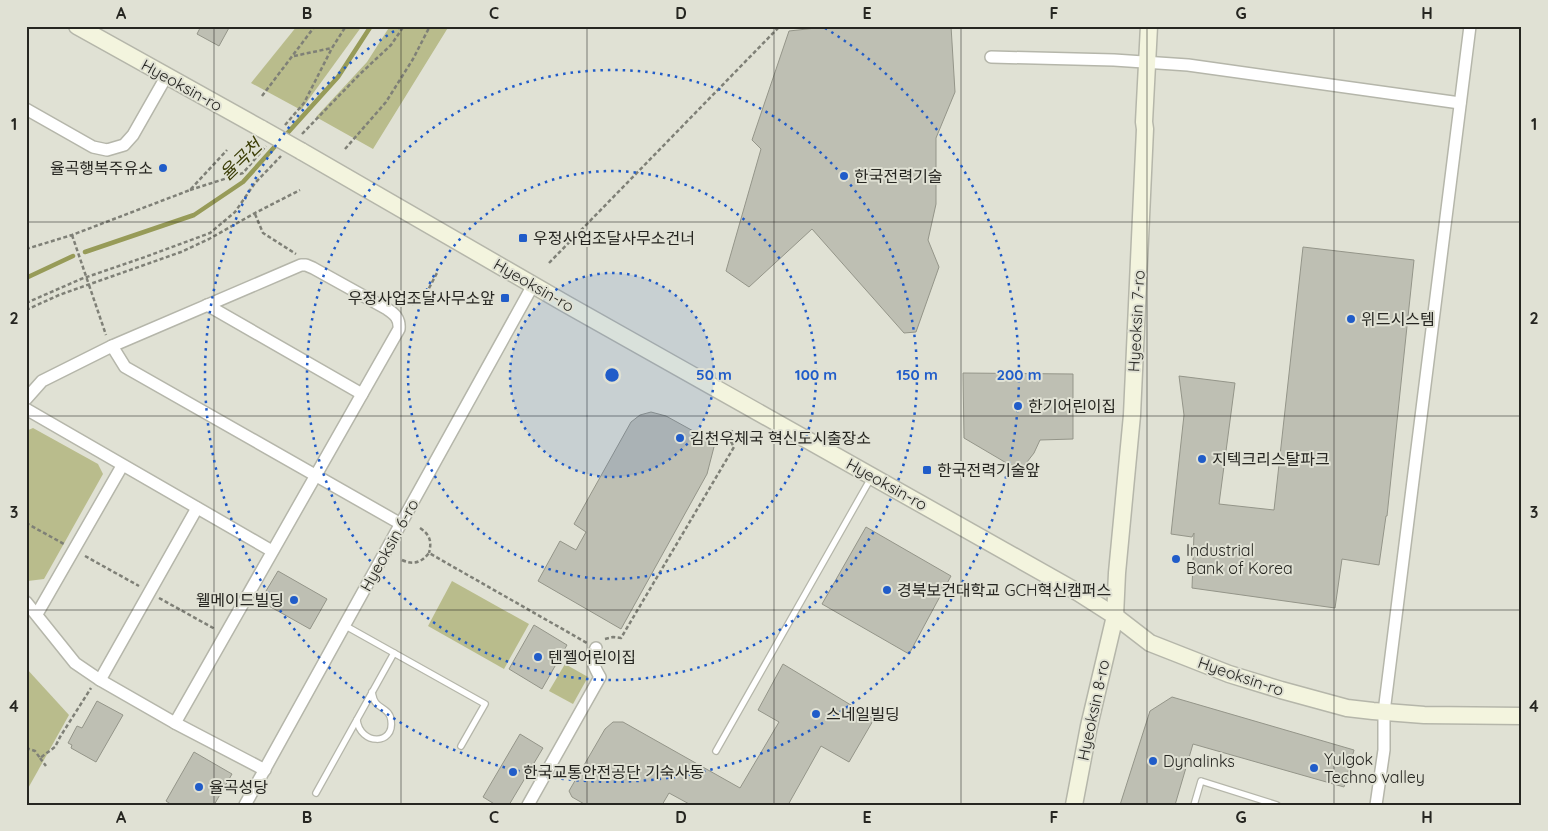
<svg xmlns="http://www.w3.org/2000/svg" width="1548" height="831" viewBox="0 0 1548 831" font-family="Quicksand,'Noto Sans KR',sans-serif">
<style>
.green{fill:#b9bc8c}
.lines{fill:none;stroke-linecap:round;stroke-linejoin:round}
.stream{stroke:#979b58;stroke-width:4.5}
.building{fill:#bebfb3;stroke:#949589}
.lane-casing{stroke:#b5b6aa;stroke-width:8}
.street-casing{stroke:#b5b6aa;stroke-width:14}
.secondary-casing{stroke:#b5b6aa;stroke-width:19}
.path{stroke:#7f8077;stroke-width:2.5;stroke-dasharray:4 2.5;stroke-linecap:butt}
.lane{stroke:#fff;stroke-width:5.5}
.street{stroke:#fff;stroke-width:11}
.secondary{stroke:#f3f4de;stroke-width:16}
.secondary-bridge-casing{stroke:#b5b6aa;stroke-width:19;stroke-linecap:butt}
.path-bridge{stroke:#7f8077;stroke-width:2.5;stroke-dasharray:4 2.5;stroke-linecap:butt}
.secondary-bridge{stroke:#f3f4de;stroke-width:16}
.grid{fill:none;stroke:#262621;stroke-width:1;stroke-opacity:0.55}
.ring{fill:none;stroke:#205cc9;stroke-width:2.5;stroke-dasharray:2.5 5}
.poi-dot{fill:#205cc9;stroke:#e0e1d4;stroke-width:2}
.labels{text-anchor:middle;stroke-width:4;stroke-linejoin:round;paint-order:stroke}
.street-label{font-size:16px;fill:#262621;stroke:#e0e1d4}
.poi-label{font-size:16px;fill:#262621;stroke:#e0e1d4;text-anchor:start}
.water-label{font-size:18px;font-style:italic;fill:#3b3d06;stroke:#e0e1d4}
.centre{fill:#205cc9;stroke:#e0e1d4;stroke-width:2.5}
.ring-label{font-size:15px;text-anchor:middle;font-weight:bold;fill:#205cc9;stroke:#e0e1d4;stroke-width:4;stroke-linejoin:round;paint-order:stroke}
.neatline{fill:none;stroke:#262621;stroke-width:2}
.grid-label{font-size:16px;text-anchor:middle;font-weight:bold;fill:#262621}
</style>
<rect width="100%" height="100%" fill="#e0e1d4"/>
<g class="green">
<polygon points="297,26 362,26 301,110 251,83"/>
<polygon points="390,26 449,26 373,149 316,117 367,62"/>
<polygon points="33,428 98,464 103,474 44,579 28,581 26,579 26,431"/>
<polygon points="452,581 529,624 504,669 428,626"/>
<polygon points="565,664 588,677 573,704 549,691"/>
<polygon points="26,668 69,715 26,792"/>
</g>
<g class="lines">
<g class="stream">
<polyline points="283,138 338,77 371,26"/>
<polyline points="85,252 194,215 243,182 278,143"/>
<polyline points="26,278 73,256"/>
</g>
</g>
<g class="building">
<polygon points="201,26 230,26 219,46 197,34"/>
<polygon points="834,26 951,26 955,92 936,138 936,204 928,240 939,267 916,332 904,333 812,229 749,287 726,271 761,149 752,140 789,31"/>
<polygon points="1303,247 1414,260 1387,516 1386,516 1379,565 1342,559 1335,608 1192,588 1194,533 1192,537 1171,534 1184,415 1179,376 1235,383 1219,504 1274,510"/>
<polygon points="963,373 1073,374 1073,439 1040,440 1034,453 1020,471 964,438"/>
<polygon points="651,412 666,416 715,443 707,474 621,629 538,581 560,541 576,550 586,532 574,524 631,422 640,415"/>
<polygon points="866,527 951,576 909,654 822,604"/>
<polygon points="278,571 327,599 310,629 260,601"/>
<polygon points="534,625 567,645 542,689 509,669"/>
<polygon points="783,664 874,719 849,762 821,746 788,805 691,805 669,793 662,805 586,805 572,797 569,791 605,729 613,722 623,722 740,788 779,722 758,710"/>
<polygon points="1172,697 1354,750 1344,787 1193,744 1175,805 1120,805 1150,711"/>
<polygon points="97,701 123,715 96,762 71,748 72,745 68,743 77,726 82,728"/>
<polygon points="520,734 543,748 509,805 496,805 483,797"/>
<polygon points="194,752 232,774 214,805 172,805 166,801"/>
</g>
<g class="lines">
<g class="lane-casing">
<g id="lane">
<polyline points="344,625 485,704 461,746"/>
<path d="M357 720C360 745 395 746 391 720 390 710 381 709 376 703 373 700 373 696 372 692"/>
<polyline points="716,751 871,478"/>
<polyline points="316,793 394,653"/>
<polyline points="1194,805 1201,781 1277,805"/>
</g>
</g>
<g class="street-casing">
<g id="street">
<polyline points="991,57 1114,60 1188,65 1460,103"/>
<polyline points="26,109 93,147 107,150 124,145 133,135 166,77"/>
<polyline points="207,305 362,394"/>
<polyline points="112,346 125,367 401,524"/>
<path d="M26 399 42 381 112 346 301 265H306L313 268 387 309C395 314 400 319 399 329L175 723 100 680 75 663 26 602"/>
<polyline points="26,409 272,551"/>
<polyline points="37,614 122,466"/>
<polyline points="100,680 197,508"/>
<polyline points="175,723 265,770"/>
<polyline points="245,805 533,285"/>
<path d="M528 805 600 677C594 667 590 659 596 648"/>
<polyline points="1376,805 1384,750 1384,712 1470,26"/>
</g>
</g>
<g class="secondary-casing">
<g id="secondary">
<polyline points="77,26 262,129"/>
<polyline points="301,151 566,304 1079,593 1115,616 1150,643 1229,674 1281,690 1347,708 1373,711 1424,715 1522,716"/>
<polyline points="1074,805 1089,726 1115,616 1117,573 1132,415 1145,129 1144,122 1149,26"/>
</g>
</g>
<g class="path">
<polyline points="294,56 332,48"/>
<polyline points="262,96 315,26"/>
<polyline points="285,125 304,103 332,48 346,26"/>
<polyline points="302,134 360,74 391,45 404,26"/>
<polyline points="345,149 386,102 413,59 430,26"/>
<polyline points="190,190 243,173 266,146"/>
<polyline points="255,214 263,233 296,254"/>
<polyline points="26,249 72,235 190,190 227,150"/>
<polyline points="549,263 780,26"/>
<polyline points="89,285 106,335"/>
<polyline points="26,303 81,279 145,257 210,233 235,212 255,183 281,156"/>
<polyline points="412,305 418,294 427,292 438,271"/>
<polyline points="26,310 59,295 181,252 209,239 255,213 300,190"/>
<polyline points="26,523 64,544"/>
<path d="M420 528C430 535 432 541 429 553"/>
<polyline points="85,556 139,586"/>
<path d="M402 560C413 565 421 563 429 553L587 643"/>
<polyline points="159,598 215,629"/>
<polyline points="605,639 613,637 621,638 734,447 730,440 732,430"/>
<polyline points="26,748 35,751 40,758 55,747 60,737 91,688"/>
<polyline points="40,758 46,766"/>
</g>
<use href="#lane" class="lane"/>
<use href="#street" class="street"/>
<use href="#secondary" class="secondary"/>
<g class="secondary-bridge-casing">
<polyline id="secondary-bridge" points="262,129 301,151"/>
</g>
<polyline class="path-bridge" points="72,235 89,285"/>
<use href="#secondary-bridge" class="secondary-bridge"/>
</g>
<path class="grid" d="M214 26V805M401 26V805M587 26V805M774 26V805M961 26V805M1147 26V805M1334 26V805M26 222H1522M26 416H1522M26 610H1522"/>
<circle cx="612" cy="375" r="102" fill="#205cc9" fill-opacity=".12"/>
<g class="ring">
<circle cx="612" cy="375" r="102"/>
<circle cx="612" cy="375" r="204"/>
<circle cx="612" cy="375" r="305"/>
<path d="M825 28A407 407 0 1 1 399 28"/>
</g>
<g class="poi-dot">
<circle cx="163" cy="168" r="5"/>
<circle cx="844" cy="176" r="5"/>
<rect x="518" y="233" width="10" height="10" rx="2.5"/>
<rect x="500" y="293" width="10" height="10" rx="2.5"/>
<circle cx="1351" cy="319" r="5"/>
<circle cx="1018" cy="406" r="5"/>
<circle cx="680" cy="438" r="5"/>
<circle cx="1202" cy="459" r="5"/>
<rect x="922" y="465" width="10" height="10" rx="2.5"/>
<circle cx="1176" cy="559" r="5"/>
<circle cx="887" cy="590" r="5"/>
<circle cx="294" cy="600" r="5"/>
<circle cx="538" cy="657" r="5"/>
<circle cx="816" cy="714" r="5"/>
<circle cx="1153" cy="761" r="5"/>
<circle cx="1314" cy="768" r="5"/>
<circle cx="513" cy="772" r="5"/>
<circle cx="199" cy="787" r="5"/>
</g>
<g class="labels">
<g class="street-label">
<text transform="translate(182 85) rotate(29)" y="6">Hyeoksin-ro</text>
<text transform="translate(534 285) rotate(30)" y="6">Hyeoksin-ro</text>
<text transform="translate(1136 321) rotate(-87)" y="6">Hyeoksin 7-ro</text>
<text transform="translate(887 484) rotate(29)" y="6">Hyeoksin-ro</text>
<text transform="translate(389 545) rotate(-61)" y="6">Hyeoksin 6-ro</text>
<text transform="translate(1241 676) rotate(19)" y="6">Hyeoksin-ro</text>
<text transform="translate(1093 710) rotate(-78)" y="6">Hyeoksin 8-ro</text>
</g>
<g class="poi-label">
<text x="153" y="174" text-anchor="end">율곡행복주유소</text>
<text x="854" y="182">한국전력기술</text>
<text x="533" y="244">우정사업조달사무소건너</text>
<text x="495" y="304" text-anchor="end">우정사업조달사무소앞</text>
<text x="1361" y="325">위드시스템</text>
<text x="1028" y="412">한기어린이집</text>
<text x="690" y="444">김천우체국 혁신도시출장소</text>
<text x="1212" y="465">지텍크리스탈파크</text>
<text x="937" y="476">한국전력기술앞</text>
<text x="1186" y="556">Industrial<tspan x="1186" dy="18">Bank of Korea</tspan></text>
<text x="897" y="596">경북보건대학교 GCH혁신캠퍼스</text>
<text x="284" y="606" text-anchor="end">웰메이드빌딩</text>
<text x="548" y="663">텐젤어린이집</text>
<text x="826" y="720">스네일빌딩</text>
<text x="1324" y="765">Yulgok<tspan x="1324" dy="18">Techno valley</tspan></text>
<text x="1163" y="767">Dynalinks</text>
<text x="523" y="778">한국교통안전공단 기숙사동</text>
<text x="209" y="793">율곡성당</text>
</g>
<g class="water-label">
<text transform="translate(241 160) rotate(-44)" y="6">율곡천</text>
</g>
</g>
<circle cx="612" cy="375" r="8" class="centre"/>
<g class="ring-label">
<text x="714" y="380">50 m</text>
<text x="816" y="380">100 m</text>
<text x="917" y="380">150 m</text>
<text x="1019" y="380">200 m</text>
</g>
<rect width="1548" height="831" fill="none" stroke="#e0e1d4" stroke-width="55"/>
<rect x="28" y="28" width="1492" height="776" class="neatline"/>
<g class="grid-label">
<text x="121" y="19">A</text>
<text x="307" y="19">B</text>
<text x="494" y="19">C</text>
<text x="681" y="19">D</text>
<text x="867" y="19">E</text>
<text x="1054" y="19">F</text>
<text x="1241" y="19">G</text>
<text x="1427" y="19">H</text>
<text x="14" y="130">1</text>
<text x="1534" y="130">1</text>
<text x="14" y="324">2</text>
<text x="1534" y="324">2</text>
<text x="14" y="518">3</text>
<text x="1534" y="518">3</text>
<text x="14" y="712">4</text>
<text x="1534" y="712">4</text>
<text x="121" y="823">A</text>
<text x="307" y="823">B</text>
<text x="494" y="823">C</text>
<text x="681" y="823">D</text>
<text x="867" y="823">E</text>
<text x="1054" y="823">F</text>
<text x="1241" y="823">G</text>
<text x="1427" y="823">H</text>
</g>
</svg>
